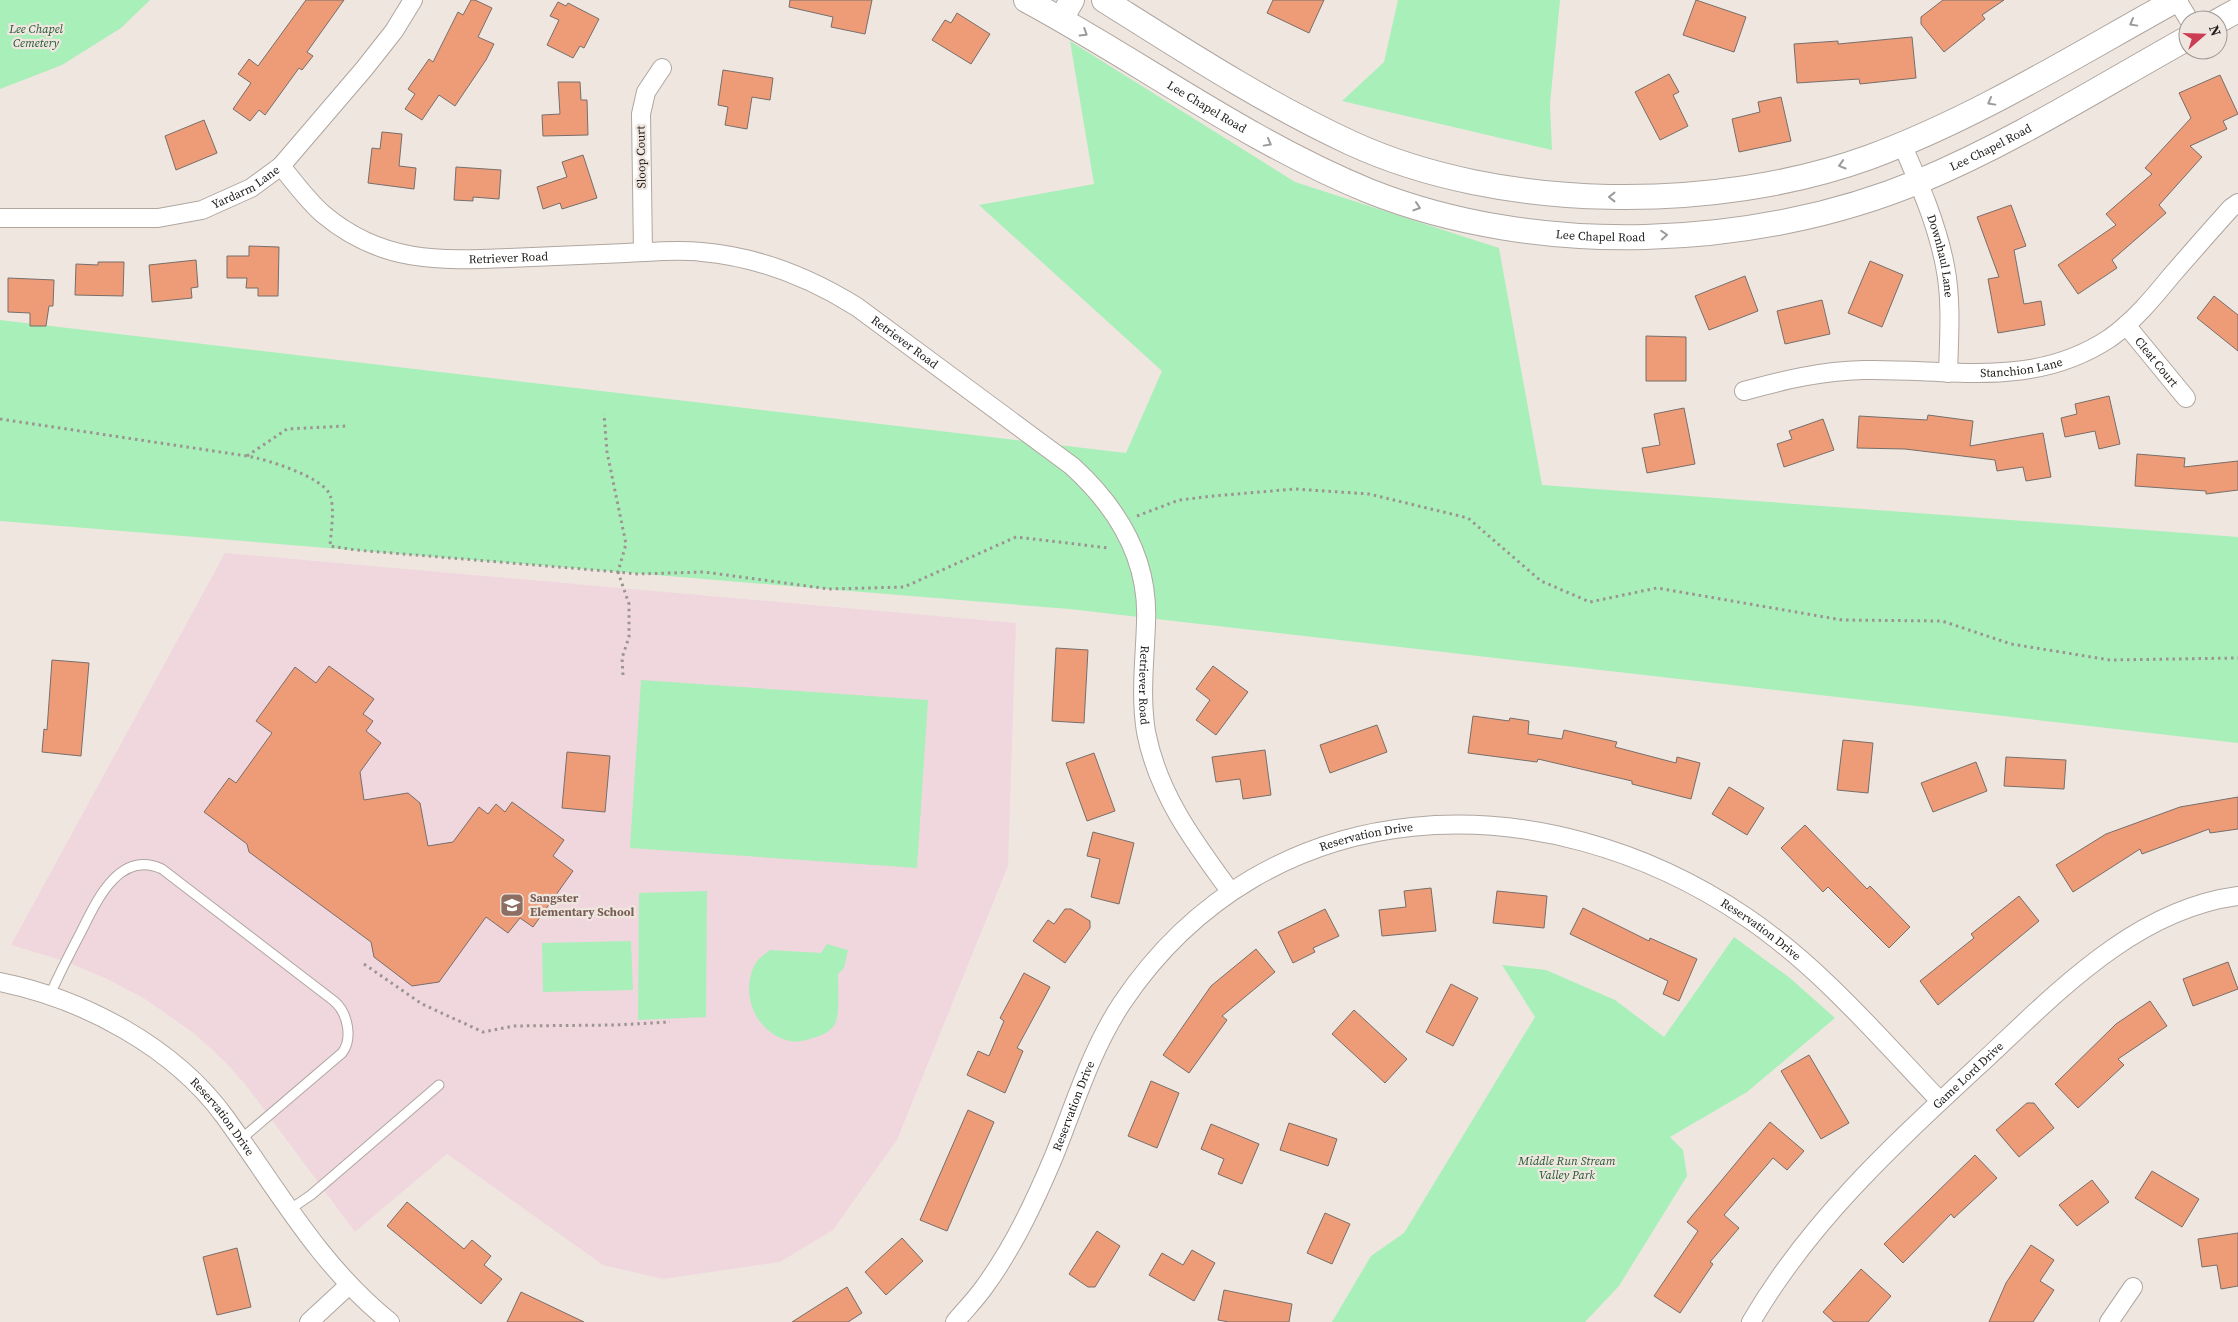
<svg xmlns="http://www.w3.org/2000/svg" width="2238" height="1322" viewBox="0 0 2238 1322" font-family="'Source Serif 4',serif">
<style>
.education{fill:#f0d7de}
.green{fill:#a8efb9}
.building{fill:#ee9c77;stroke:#776e6a}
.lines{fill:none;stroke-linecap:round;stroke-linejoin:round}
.service-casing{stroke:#afa6a0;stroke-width:11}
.minor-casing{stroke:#afa6a0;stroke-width:20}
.secondary-casing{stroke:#afa6a0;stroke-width:26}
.path{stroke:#9b9490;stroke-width:3;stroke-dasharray:2.5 4;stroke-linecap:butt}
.service{stroke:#fff;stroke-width:9}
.minor{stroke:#fff;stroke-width:18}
.secondary{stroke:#fff;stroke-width:24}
.oneway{stroke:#9c9b9a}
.labels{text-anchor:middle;stroke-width:4.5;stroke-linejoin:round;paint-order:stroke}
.park-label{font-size:12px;font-style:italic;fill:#215732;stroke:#f0e6e0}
.street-label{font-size:12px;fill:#23201e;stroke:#f0e6e0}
.education-label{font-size:12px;font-weight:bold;fill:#785e54;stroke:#f0e6e0;text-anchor:start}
</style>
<rect width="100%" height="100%" fill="#f0e6e0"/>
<polygon class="education" points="225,553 1016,623 1008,866 897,1140 833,1230 780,1262 663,1279 603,1265 447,1154 355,1232 245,1084 226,1063 195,1034 145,999 107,979 67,962 11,945"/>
<g class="green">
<polygon points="0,0 150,0 121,28 62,65 0,89"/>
<polygon points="1398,0 1560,0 1550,104 1552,150 1342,101 1384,62"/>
<polygon points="1070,41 1295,182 1499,248 1542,485 2238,537 2238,743 1069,609 0,521 0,320 1126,453 1162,371 979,205 1094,184"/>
<polygon points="641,680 928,700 917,868 630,848"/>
<polygon points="707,891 706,1017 638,1020 639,893"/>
<polygon points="1734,937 1790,978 1835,1018 1747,1092 1670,1137 1683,1150 1687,1176 1619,1286 1585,1322 1332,1322 1371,1256 1404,1233 1535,1017 1502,965 1546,970 1615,1000 1664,1037"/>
<polygon points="631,941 633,990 543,992 542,943"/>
<path d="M827 944 848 950 844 968 838 974C838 985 840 1015 835 1024 830 1032 821 1036 813 1038 806 1040 797 1043 790 1041 757 1034 740 996 754 966 757 960 765 954 770 950L821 953Z"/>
</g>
<g class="building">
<polygon points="306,0 344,0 307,52 313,56 302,70 299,68 265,115 259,110 250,121 233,109 251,83 238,74 249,59 258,66"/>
<polygon points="471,0 475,0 492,8 478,37 494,44 486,60 455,106 439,95 422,120 405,109 415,94 408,89 429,59 433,62 458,12 463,15"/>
<polygon points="790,0 872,0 865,34 831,27 833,17 789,7"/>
<polygon points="1273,0 1324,0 1309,33 1267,13"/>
<polygon points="1696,0 1746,17 1734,52 1683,35"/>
<polygon points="1943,0 2004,0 1982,15 1985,19 1944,52 1921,24 1921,17"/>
<polygon points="558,2 566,6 568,3 599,19 584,48 580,46 573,58 547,45 559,20 550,16"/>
<polygon points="957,13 990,34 971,64 932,40 945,20 951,23"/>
<polygon points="1912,37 1916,78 1860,84 1859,79 1797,83 1794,44 1838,41 1838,44"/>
<polygon points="723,70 773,78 770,100 752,97 747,129 725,125 728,107 718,105"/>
<polygon points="1669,74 1679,92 1673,95 1688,126 1660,140 1635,92"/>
<polygon points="2220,75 2238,114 2223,121 2227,129 2190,146 2202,157 2159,205 2166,213 2112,260 2117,268 2078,294 2058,265 2116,225 2106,214 2152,174 2145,168 2191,118 2179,93"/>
<polygon points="558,82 580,82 581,100 587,100 588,135 543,136 542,115 560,114"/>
<polygon points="1781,97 1791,141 1739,152 1732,119 1760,112 1758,102"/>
<polygon points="204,120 217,153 176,170 165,136"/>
<polygon points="382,132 402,134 399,166 416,168 414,189 368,183 372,148 380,149"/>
<polygon points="583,155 597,198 562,209 560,203 543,209 537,187 567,177 562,162"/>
<polygon points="456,167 501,170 499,199 473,197 473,201 454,200"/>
<polygon points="2011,205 2026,246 2014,250 2024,304 2041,301 2045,325 1998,333 1988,279 1999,277 1977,217"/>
<polygon points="249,246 279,247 278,296 258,296 258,288 246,288 247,278 227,278 227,256 249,256"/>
<polygon points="196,260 198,287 191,288 192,298 152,302 149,265"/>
<polygon points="1870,261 1903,275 1882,327 1848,313"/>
<polygon points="98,262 124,262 123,296 75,295 76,264 98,265"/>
<polygon points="1745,276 1758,311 1709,330 1695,296"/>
<polygon points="8,278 54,280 53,306 49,306 46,326 30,326 30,313 8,312"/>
<polygon points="2214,296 2238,315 2238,351 2197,318"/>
<polygon points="1822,300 1830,334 1785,344 1777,311"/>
<polygon points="1646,336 1686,337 1686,381 1646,381"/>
<polygon points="2109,396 2120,444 2099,449 2095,431 2065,437 2061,418 2077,414 2075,404"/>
<polygon points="1684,408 1695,464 1647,473 1642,448 1660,445 1654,414"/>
<polygon points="1928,415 1973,421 1970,446 2043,433 2051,477 2026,481 2023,467 1997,471 1995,460 1905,449 1857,448 1859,416 1927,420"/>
<polygon points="1823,419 1834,450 1784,467 1777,444 1792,439 1789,431"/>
<polygon points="2137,454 2185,458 2184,467 2238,461 2238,490 2206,494 2206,491 2135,486"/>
<polygon points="1056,648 1088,650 1084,723 1052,721"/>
<polygon points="52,660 89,663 81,756 42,752 44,729 47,730"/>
<polygon points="329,666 374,699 363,714 373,721 366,731 381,743 360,772 364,800 408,793 420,803 428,846 453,842 479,807 488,814 496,804 505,812 512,802 564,840 553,856 573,871 533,927 520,918 508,933 486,917 439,982 412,986 374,957 371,942 249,852 247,844 204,812 229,778 236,783 272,733 256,721 295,667 316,683"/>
<polygon points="1213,666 1248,692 1216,735 1196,720 1210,700 1196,689"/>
<polygon points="1473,716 1509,721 1510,718 1529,721 1528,734 1562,739 1564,730 1617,742 1615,747 1676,763 1677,757 1700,763 1691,799 1632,784 1632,781 1538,759 1537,762 1468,753"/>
<polygon points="1377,725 1387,752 1330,773 1320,745"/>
<polygon points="1843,740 1873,743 1868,793 1837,790"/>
<polygon points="1265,750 1271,795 1243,799 1240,779 1216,782 1212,757"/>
<polygon points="567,752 610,756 605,812 562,808"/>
<polygon points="1094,753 1115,811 1087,821 1066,763"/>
<polygon points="2006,757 2066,760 2064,789 2004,786"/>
<polygon points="1976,762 1987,791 1933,812 1921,783"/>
<polygon points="1729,787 1764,808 1747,835 1712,814"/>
<polygon points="2238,797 2238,829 2210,833 2209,829 2142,854 2140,849 2073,892 2056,865 2106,834 2180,807"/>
<polygon points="1805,825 1867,889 1870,886 1910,927 1889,948 1828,887 1823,892 1781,848"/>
<polygon points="1093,832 1134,843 1119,904 1091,897 1100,859 1087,856"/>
<polygon points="1431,888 1436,931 1382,936 1379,910 1406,907 1404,891"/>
<polygon points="1497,891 1547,896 1544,928 1493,923"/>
<polygon points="2019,896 2039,921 1938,1005 1920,981 1974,938 1971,934"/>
<polygon points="1583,908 1649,941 1650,938 1697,959 1679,1001 1663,994 1668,981 1570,934"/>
<polygon points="1065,909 1071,909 1090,921 1090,928 1065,963 1033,941 1048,920 1054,924"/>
<polygon points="1325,909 1339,936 1313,948 1315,952 1293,963 1278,932"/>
<polygon points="1256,949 1275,972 1222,1016 1227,1020 1189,1073 1163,1055 1211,986"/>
<polygon points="2228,962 2238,989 2193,1006 2183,979"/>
<polygon points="1024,973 1050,987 1017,1048 1023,1051 1005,1093 967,1075 978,1051 989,1056 1004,1021 1000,1018"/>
<polygon points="1451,984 1478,998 1453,1046 1426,1032"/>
<polygon points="2150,1001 2167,1026 2118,1059 2124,1065 2078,1108 2055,1084 2116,1024"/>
<polygon points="1354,1010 1407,1059 1385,1083 1332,1034"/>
<polygon points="1809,1055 1849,1123 1821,1139 1781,1071"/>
<polygon points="1151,1081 1179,1093 1157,1148 1128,1136"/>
<polygon points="2027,1103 2034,1103 2054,1128 2019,1157 1996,1130"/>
<polygon points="968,1110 994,1122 947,1231 920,1220"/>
<polygon points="1770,1122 1804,1151 1787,1170 1773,1158 1724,1215 1739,1228 1710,1262 1713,1264 1680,1313 1654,1296 1698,1231 1687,1222"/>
<polygon points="1289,1123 1337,1139 1328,1166 1280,1150"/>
<polygon points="1211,1124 1259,1144 1242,1184 1218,1174 1224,1159 1201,1149"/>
<polygon points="1975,1155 1997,1178 1954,1218 1951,1214 1903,1263 1884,1244"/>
<polygon points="2152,1171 2199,1199 2182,1227 2135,1198"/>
<polygon points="2092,1180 2109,1202 2077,1226 2059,1205"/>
<polygon points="407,1202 464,1249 472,1240 491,1256 484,1265 502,1279 481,1304 387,1226"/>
<polygon points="1325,1213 1350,1224 1332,1264 1307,1253"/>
<polygon points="1097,1231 1120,1246 1095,1287 1088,1287 1069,1274"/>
<polygon points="2238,1233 2238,1286 2221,1289 2217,1265 2202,1267 2198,1239"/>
<polygon points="902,1238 923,1261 886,1295 865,1272"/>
<polygon points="2031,1245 2054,1260 2040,1281 2054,1290 2033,1322 1989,1322 2006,1283"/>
<polygon points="237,1248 251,1307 217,1315 203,1257"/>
<polygon points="1192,1250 1215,1263 1194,1301 1149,1275 1162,1253 1183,1265"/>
<polygon points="1861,1269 1891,1296 1868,1322 1834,1322 1823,1312"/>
<polygon points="847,1287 862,1313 848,1322 792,1322"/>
<polygon points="1224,1290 1292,1304 1289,1322 1229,1322 1218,1320"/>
<polygon points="521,1292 584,1322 507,1322"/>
</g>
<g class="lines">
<g class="service-casing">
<g id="service">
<path d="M50 995C59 974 70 953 81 932 96 902 119 849 162 869L334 1001C348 1013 353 1039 342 1053L240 1140"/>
<polyline points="289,1210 311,1195 439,1085"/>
</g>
</g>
<g class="minor-casing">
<g id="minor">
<polyline points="2177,0 2189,20"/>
<path id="s1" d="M1902 144C1919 183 1937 224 1945 266 1952 301 1949 338 1948 373"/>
<path id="s2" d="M281 166C295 183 307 200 323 214 381 263 439 261 509 258 548 256 587 255 626 253 651 252 677 249 702 252 759 257 809 277 857 307L1072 466C1117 507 1149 558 1146 622 1145 659 1140 694 1146 732 1158 794 1194 842 1230 891"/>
<path id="s3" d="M0 218H158L202 210 251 188 281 166 364 69 394 31 413 0"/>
<polyline points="643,252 641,114 646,92 662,68"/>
<path id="s4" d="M2126 325 2186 398"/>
<path id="s5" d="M1744 391C1784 380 1821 371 1863 370 1950 368 2032 390 2110 338 2134 321 2153 298 2171 276 2191 253 2211 230 2231 208L2238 203"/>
<path id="s6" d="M0 982C84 999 174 1047 225 1117 278 1190 319 1265 390 1322"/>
<polyline points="309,1322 349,1285"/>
<path id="s7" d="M955 1322C965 1310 976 1299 985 1286 1014 1246 1035 1201 1054 1156 1075 1104 1091 1050 1122 1003 1268 786 1542 779 1746 917 1820 967 1879 1037 1940 1101"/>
<path id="s8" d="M1751 1322C1810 1221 1891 1147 1976 1068 2051 999 2131 910 2238 896"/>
<polyline points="2109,1322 2133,1287"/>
</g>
</g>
<g class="secondary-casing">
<g id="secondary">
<path id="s9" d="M1026 0C1141 62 1247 141 1369 191 1537 258 1754 250 1920 181 2013 142 2100 87 2188 38"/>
<path d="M1104 0C1185 51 1265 103 1351 143 1501 212 1716 213 1870 157 1978 117 2076 55 2176 0"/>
<polyline points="1061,19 1072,0"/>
<polyline points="2218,21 2238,10"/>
</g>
</g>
<g class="path">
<path d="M0 419 247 456C266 459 323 477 330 495 335 509 331 531 330 546L356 550 618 572 626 544 607 452 604 414"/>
<polyline points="247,456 287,429 346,426"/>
<polyline points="1137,516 1179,500 1213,496 1295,489 1369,494 1468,518 1541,581 1590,602 1657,588 1842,620 1942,621 2011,644 2110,660 2238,658"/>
<polyline points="623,675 622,658 629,637 629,604 618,572 637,574 704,572 829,589 904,587 1016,537 1109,548"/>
<polyline points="364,964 422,1004 483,1032 514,1026 615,1025 670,1022"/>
</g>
<use href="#service" class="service"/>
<use href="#minor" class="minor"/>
<use href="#secondary" class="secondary"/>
</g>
<defs><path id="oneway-chevron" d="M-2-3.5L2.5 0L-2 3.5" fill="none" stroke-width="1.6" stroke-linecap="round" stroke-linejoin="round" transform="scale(1.25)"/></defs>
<g class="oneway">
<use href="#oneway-chevron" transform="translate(2133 23) rotate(151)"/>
<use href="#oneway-chevron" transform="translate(1084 33) rotate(32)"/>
<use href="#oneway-chevron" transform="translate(1991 102) rotate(151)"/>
<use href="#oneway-chevron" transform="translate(1268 143) rotate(29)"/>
<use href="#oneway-chevron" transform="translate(1842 165) rotate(163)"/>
<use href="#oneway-chevron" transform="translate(1612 197) rotate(180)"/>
<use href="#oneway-chevron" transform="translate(1417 207) rotate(18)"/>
<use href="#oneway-chevron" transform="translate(1664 235) rotate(-4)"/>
</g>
<defs>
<g id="school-square" transform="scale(1.25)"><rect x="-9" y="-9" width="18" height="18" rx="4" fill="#8d6e63" stroke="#f0e6e0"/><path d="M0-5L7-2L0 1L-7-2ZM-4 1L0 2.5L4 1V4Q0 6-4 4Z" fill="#fff"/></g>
</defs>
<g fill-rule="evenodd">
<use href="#school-square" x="512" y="905"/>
</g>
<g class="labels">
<g class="park-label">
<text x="36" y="33">Lee Chapel<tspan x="36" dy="14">Cemetery</tspan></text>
<text x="1567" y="1165">Middle Run Stream<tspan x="1567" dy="14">Valley Park</tspan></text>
</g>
<g class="street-label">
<text dy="4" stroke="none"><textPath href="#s9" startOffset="210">Lee Chapel Road</textPath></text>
<text dy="4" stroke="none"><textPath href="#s9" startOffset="1035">Lee Chapel Road</textPath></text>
<text transform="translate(641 157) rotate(-91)" y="4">Sloop Court</text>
<text dy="4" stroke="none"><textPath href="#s3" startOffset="252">Yardarm Lane</textPath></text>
<text dy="4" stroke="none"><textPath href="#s9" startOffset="630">Lee Chapel Road</textPath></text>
<text dy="4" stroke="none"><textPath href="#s1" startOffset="119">Downhaul Lane</textPath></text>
<text dy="4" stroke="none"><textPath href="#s2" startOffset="260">Retriever Road</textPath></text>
<text dy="4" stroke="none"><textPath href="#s2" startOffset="679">Retriever Road</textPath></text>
<text dy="4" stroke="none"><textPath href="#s4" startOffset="48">Cleat Court</textPath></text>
<text dy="4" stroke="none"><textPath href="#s5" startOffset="280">Stanchion Lane</textPath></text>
<text dy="4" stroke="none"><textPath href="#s2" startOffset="1129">Retriever Road</textPath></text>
<text dy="4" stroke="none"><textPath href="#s7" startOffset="666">Reservation Drive</textPath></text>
<text dy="4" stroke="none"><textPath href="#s7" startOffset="1085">Reservation Drive</textPath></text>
<text dy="4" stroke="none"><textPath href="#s8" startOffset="330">Game Lord Drive</textPath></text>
<text dy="4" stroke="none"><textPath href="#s7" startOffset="248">Reservation Drive</textPath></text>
<text dy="4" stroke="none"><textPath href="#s6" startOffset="266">Reservation Drive</textPath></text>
</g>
<g class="education-label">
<text x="530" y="902">Sangster<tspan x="530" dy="14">Elementary School</tspan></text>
</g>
</g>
<g transform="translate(2203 35) rotate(70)"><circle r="24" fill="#f0e6e0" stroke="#9e9792"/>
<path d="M0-4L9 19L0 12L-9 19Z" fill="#cc3c53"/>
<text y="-8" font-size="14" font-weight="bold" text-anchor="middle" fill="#23201e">N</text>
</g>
</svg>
